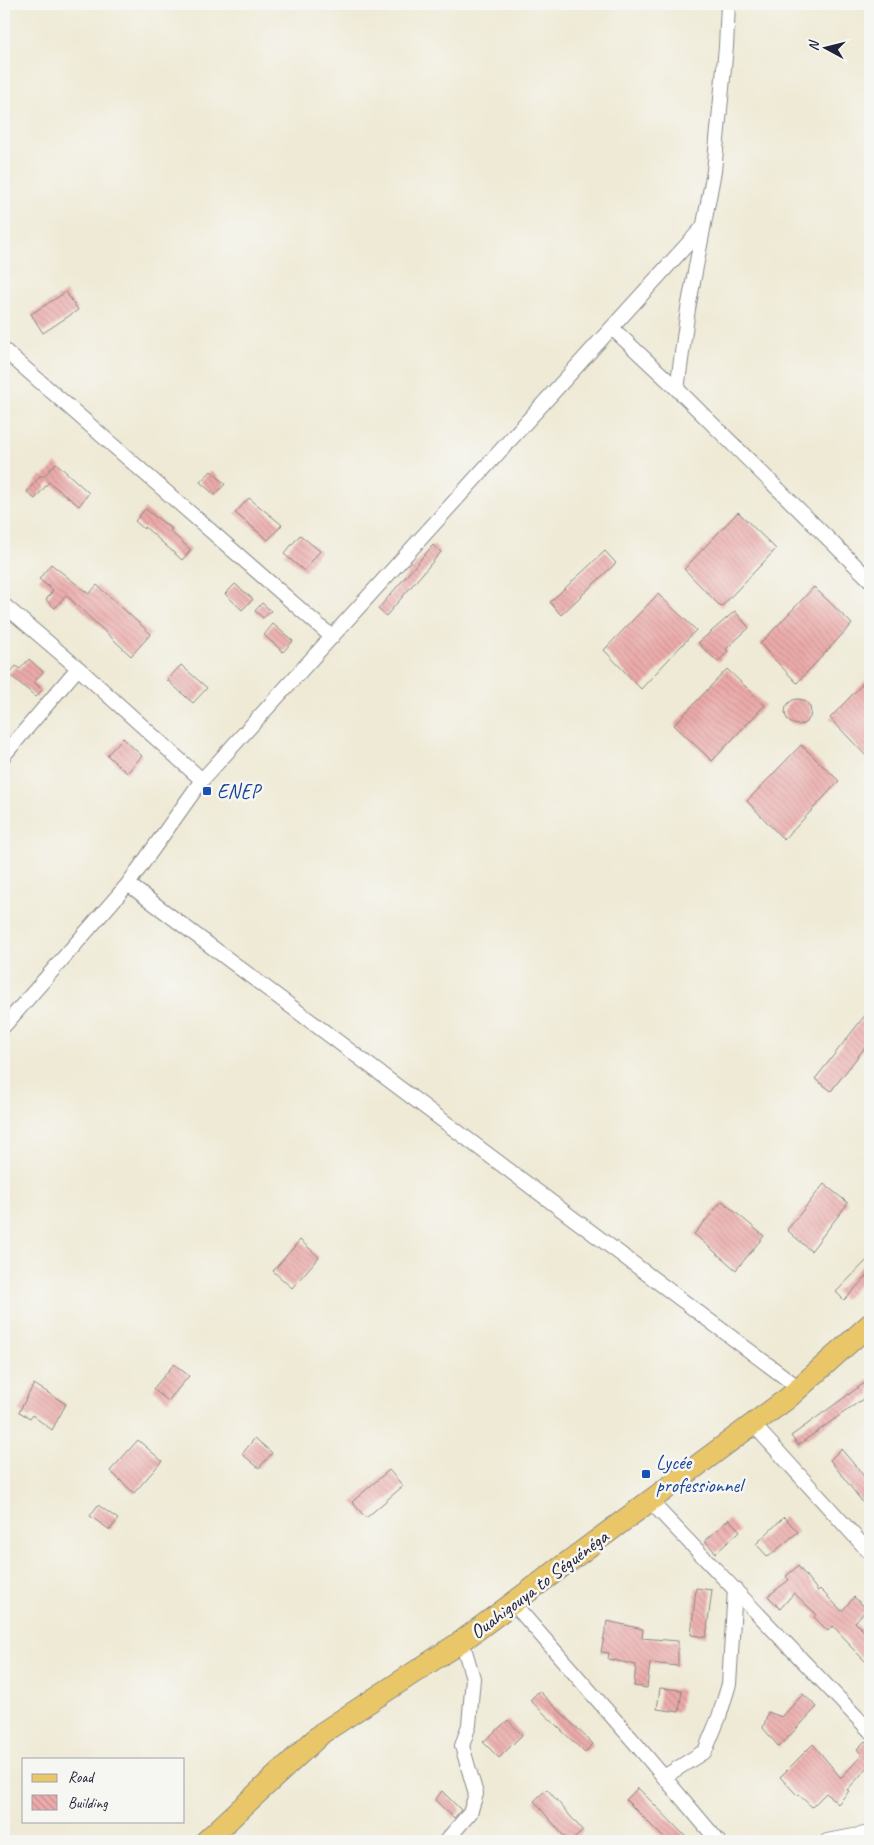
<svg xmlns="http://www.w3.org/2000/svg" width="874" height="1845" viewBox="0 0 874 1845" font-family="Caveat,sans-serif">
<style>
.building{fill:url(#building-back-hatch)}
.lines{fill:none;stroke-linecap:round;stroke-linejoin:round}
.minor-casing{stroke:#888688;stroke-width:16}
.primary-casing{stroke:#888688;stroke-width:23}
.minor{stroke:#fff;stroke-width:14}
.primary{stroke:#e9c769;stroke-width:21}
.transit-dot{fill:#1a4fb4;stroke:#f6f6f2;stroke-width:2}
.labels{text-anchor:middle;stroke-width:5;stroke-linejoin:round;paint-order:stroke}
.transit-label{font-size:20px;fill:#164399;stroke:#f6f6f2;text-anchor:start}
.street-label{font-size:20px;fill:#22223b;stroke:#f6f6f2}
</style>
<defs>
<pattern id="building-back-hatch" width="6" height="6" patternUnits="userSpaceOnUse" patternTransform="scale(1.25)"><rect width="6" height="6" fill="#ebaaa9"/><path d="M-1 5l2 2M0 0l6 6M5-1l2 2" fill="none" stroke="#c99292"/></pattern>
</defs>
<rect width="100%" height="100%" fill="#f6f6f2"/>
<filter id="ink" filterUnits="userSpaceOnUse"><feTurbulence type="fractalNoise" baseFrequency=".02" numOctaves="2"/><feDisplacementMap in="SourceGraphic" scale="10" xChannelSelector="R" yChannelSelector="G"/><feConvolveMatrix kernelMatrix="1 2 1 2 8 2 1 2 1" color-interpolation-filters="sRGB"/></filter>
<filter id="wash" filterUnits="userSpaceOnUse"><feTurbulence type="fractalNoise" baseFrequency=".0096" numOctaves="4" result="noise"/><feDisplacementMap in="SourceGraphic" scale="20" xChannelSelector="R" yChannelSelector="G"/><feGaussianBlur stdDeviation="1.12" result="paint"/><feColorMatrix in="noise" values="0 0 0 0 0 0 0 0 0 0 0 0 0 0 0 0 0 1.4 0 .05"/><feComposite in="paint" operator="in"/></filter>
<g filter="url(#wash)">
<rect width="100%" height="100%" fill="#efead5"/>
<g id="blocks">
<g class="building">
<polygon points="66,292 78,310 43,333 31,314"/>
<polygon points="56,463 89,493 79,506 49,482 35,499 27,492 41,475 43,477"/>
<polygon points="211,471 225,484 215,495 200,482"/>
<polygon points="249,498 282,525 268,540 235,513"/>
<polygon points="145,509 172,529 170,531 191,550 182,560 145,527 144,529 135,521"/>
<polygon points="738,512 776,549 721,607 684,569"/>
<polygon points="300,535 320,551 304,571 284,554"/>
<polygon points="433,545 441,552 386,616 378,609"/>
<polygon points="605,551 616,563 561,615 550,602"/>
<polygon points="51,564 89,594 97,585 151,634 131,656 66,595 55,608 46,600 53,590 39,579"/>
<polygon points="235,584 253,599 242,610 225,594"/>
<polygon points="814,587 852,624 797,683 760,644"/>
<polygon points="658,594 696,630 641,689 604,650"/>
<polygon points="262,603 271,611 263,618 255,611"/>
<polygon points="735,611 749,628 726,649 728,651 718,662 698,643"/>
<polygon points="273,624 293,641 283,652 264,635"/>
<polygon points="29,659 43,672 34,682 42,690 36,697 9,674 16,666 20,669"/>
<polygon points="181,665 207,688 193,703 167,680"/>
<polygon points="727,669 765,705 712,761 674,725"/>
<polygon points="870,676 870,760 830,718"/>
<circle cx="798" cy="712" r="13"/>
<polygon points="123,738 142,756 127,773 107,755"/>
<polygon points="801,745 839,781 784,840 747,801"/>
<polygon points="870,1009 870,1041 831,1091 815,1079"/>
<polygon points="824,1184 848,1203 811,1251 787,1230"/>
<polygon points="722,1201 764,1236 736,1270 694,1234"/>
<polygon points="300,1240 319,1257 292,1288 273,1271"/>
<polygon points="870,1257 870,1273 844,1300 836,1292"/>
<polygon points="174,1364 189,1376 168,1401 153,1389"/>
<polygon points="870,1379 870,1394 798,1445 791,1436"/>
<polygon points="34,1384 66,1404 52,1430 32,1415 30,1418 19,1412"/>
<polygon points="255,1438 272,1453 259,1468 242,1454"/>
<polygon points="138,1440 162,1461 134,1493 110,1471"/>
<polygon points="841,1449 870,1483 870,1498 864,1504 830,1460"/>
<polygon points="389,1470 403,1486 366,1518 352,1502"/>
<polygon points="98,1505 118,1519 110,1530 90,1516"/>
<polygon points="784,1517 798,1532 768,1557 756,1544"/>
<polygon points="729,1519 740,1531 716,1553 705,1541"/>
<polygon points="798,1566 818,1591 820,1589 842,1611 854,1597 867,1609 855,1622 870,1637 870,1666 849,1645 850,1644 833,1626 828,1631 814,1617 816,1614 794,1593 780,1609 768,1596 789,1580 786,1576"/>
<polygon points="696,1588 712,1590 706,1637 691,1635"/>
<polygon points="607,1621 643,1629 642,1638 678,1641 678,1666 650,1663 647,1688 634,1686 636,1665 608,1659 609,1653 601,1652"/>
<polygon points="660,1688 682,1690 679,1712 657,1709"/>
<polygon points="539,1691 593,1744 585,1753 530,1700"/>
<polygon points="803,1694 817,1707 779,1747 763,1728 768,1712 782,1717"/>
<polygon points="508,1720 522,1735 499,1758 483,1742"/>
<polygon points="865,1741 870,1746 870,1765 847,1790 849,1791 838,1804 826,1793 812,1807 798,1794 797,1795 780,1777 813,1744 841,1778 862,1755 857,1749"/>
<polygon points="638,1788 690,1841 667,1841 626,1800"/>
<polygon points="547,1789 583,1831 571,1841 568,1841 534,1801"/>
<polygon points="442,1791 461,1810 454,1818 435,1800"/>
</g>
</g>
</g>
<g filter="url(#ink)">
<use href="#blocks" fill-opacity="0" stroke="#888688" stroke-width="1"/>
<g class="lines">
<g class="minor-casing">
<g id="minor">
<polyline points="612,328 677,389 870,580"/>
<polyline points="4,350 332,637"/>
<polyline points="677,389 688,309 714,171 726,47 728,4"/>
<polyline points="4,605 78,668 202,780"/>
<polyline points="4,755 78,668"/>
<polyline points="128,884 799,1388"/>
<polyline points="4,1026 128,884 202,780 703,227"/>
<polyline points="753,1424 870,1553"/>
<polyline points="650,1501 870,1731"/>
<polyline points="513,1603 636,1744 718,1841"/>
<polyline points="664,1777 705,1751 719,1717 729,1684 735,1589"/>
<polyline points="446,1841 470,1813 476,1794 462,1746 469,1725 473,1678 462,1641"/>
<polyline points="827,1841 870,1833"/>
</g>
</g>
<g class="primary-casing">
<polyline id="primary" points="206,1841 322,1733 462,1641 788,1398 870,1324"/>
</g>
<use href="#minor" class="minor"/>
<use href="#primary" class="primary"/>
</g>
</g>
<g class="transit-dot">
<rect x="202" y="786" width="10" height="10" rx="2.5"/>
<rect x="641" y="1469" width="10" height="10" rx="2.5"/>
</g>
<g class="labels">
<g class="transit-label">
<text x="217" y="798">ENEP</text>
<text x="656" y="1469">Lycée<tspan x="656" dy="23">professionnel</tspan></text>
</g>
<g class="street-label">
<text transform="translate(539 1584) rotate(-37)" y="7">Ouahigouya to Séguénéga</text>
</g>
</g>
<rect width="874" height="1845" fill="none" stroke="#f6f6f2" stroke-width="20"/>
<rect x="22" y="1758" width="162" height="65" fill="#f6f6f2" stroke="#a1a1a9"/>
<rect x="32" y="1774" width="25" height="8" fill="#e9c769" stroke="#a1a1a9"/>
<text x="68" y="1782" font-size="15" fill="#22223b">Road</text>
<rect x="32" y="1795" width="25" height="15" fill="url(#building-back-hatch)" stroke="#a1a1a9"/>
<text x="68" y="1808" font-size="15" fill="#22223b">Building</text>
<g transform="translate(826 48) rotate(277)" stroke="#f6f6f2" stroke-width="4" paint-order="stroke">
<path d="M0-4L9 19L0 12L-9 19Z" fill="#22223b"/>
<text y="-8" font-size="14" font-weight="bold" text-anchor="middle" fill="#22223b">N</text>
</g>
</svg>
